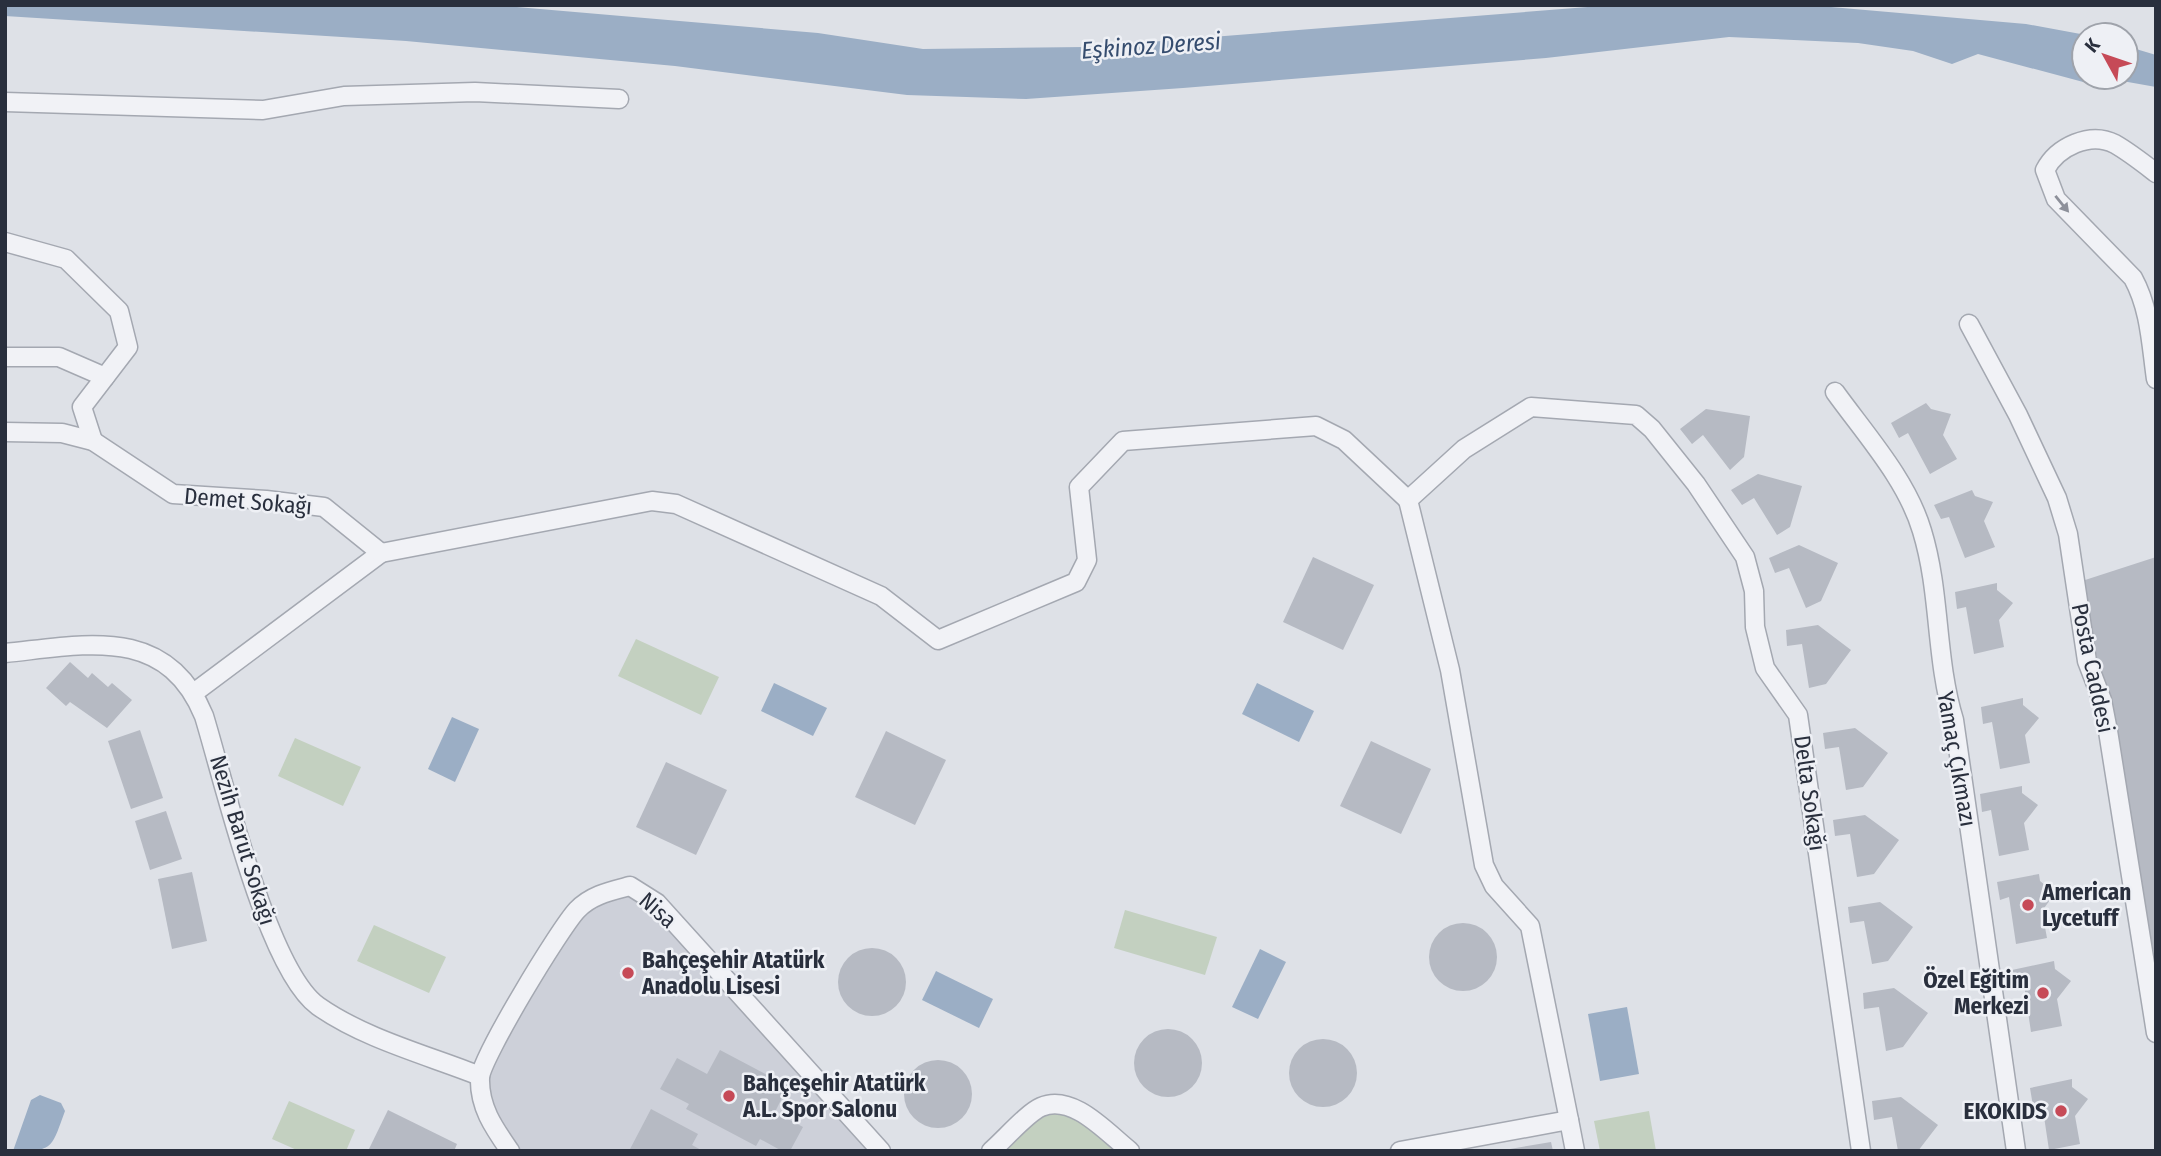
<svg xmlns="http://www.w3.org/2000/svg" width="2161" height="1156" viewBox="0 0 2161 1156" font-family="'Fira Sans Condensed',sans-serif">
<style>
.built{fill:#cdd0d9}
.green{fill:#c3d0c0}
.water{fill:#9baec5}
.building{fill:#b6bac3}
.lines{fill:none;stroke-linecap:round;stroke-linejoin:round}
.street-casing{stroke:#a4a8b1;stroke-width:21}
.street{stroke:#f1f2f6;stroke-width:18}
.oneway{fill:#8d909a}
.poi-dot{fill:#c64a57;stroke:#eef0f5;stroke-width:2.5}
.labels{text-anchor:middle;stroke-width:5;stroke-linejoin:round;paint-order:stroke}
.street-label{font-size:23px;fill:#292f3d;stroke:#eef0f5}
.poi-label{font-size:23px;font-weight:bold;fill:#292f3d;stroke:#eef0f5;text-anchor:start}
.water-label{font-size:24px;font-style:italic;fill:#354c6e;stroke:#eef0f5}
</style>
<rect width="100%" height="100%" fill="#dee1e7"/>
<polygon class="built" points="630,886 881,1151 510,1151 480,1076 577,909"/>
<g class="green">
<polygon points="636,639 719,677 701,715 618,676"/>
<polygon points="295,738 361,767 343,806 278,776"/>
<polygon points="1125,910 1217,937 1205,975 1114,948"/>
<polygon points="374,925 446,957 429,993 357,961"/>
<polygon points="289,1101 355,1130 346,1151 299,1151 272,1139"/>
<polygon points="1061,1104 1130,1151 992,1151 1040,1107"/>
<polygon points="1649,1111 1656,1151 1600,1151 1594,1121"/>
</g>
<g class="water">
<polygon points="5,5 495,5 818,33 923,49 1086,47 1613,5 1808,5 2026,24 2086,35 2084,77 2126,77 2126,46 2156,55 2156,87 2111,79 2087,83 1978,54 1952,64 1913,51 1858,43 1729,37 1546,58 1183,88 1026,99 907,95 675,66 406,41 5,16"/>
<polygon points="774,683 827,708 813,736 761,711"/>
<polygon points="1257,683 1314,711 1299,742 1242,714"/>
<polygon points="452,717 479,729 455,782 428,769"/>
<polygon points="1260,949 1286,962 1258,1019 1232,1007"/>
<polygon points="936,971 993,999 979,1028 922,1000"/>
<polygon points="1627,1007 1639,1074 1600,1081 1588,1014"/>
<path d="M40 1095 61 1103 65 1111C51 1149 54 1151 13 1151L31 1100Z"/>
</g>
<g class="building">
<polygon points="1926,403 1931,409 1951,414 1943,435 1957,459 1930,474 1908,433 1899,438 1891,423"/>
<polygon points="1706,409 1750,416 1744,457 1730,470 1703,435 1692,444 1680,429"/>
<polygon points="1758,474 1802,486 1790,527 1777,535 1754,498 1742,505 1731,490"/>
<polygon points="1972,490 1975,496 1993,502 1984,521 1995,547 1965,558 1949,517 1941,519 1934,505"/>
<polygon points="1799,545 1838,563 1821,601 1806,608 1789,568 1775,573 1769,558"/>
<polygon points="1313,557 1374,585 1343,650 1283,622"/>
<polygon points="2156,557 2156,954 2154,954 2082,581"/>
<polygon points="1997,583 1997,590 2013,603 1999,620 2004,647 1974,654 1966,607 1957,609 1955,592"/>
<polygon points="1818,625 1851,650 1826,684 1809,688 1802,644 1787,646 1786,630"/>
<polygon points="70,662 88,678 92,673 108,687 112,683 132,700 107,728 70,702 66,706 46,688"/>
<polygon points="2023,698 2023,705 2039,718 2025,735 2030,763 2000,769 1992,722 1983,724 1981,707"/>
<polygon points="1855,728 1888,753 1863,787 1846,790 1839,747 1825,749 1823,733"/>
<polygon points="140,730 163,798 131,809 108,741"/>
<polygon points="886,731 946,760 915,825 855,797"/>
<polygon points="1371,741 1431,769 1401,834 1340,806"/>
<polygon points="666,762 727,790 696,855 636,827"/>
<polygon points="2022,786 2022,793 2038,805 2024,823 2029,850 1999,856 1991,810 1982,812 1980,794"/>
<polygon points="166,811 182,859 150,870 135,821"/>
<polygon points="1865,815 1899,840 1874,874 1857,877 1850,834 1835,836 1833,820"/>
<polygon points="192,872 207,941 172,949 158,879"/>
<polygon points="2039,874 2040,881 2055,893 2042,911 2047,938 2016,944 2009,897 2000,900 1997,882"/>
<polygon points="1880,902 1913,927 1888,961 1872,964 1864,921 1850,923 1848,907"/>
<circle cx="1463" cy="957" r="34"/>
<circle cx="872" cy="982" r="34"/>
<polygon points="2054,961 2055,969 2071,981 2057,999 2062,1026 2031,1032 2024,985 2015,987 2012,970"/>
<polygon points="1894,988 1928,1013 1903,1047 1886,1051 1879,1007 1864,1009 1863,993"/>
<circle cx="1168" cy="1063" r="34"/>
<circle cx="1323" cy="1073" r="34"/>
<polygon points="720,1050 788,1086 775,1112 803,1127 790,1151 782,1151 760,1139 756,1146 686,1109 689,1104 660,1089 677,1058 707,1074"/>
<circle cx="938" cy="1094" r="34"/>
<polygon points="2072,1079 2072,1087 2088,1099 2075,1116 2080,1144 2049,1150 2042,1103 2033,1106 2030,1088"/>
<polygon points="1901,1097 1938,1125 1918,1151 1898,1151 1892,1117 1874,1120 1872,1101"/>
<polygon points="651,1109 698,1134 692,1145 703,1151 629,1151"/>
<polygon points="388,1110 457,1144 454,1151 368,1151"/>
<polygon points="1551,1142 1553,1151 1510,1151 1510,1149"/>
</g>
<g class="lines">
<g class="street-casing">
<g id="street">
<polyline points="5,102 263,110 344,96 475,92 619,99"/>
<path d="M2156 173C2143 163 2129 152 2115 144 2090 131 2057 147 2045 170L2056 199 2133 278C2150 309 2151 344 2156 379"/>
<polyline points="5,242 66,259 119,311 128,347 82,407 93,441"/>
<polyline points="1969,324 2018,415 2057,498 2068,534 2087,661 2102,700 2108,731 2156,1033"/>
<polyline points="5,357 59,357 105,377"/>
<path d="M1835 392C1866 435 1907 480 1922 531 1941 593 1935 658 1954 720L2016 1151"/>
<polyline points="5,432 62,433 93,441 173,494 266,500 324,507 381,553 195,692"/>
<polyline points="381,553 652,501 676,504 881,596 938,640 1076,582 1087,560 1079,487 1123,441 1316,426 1344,440 1408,500"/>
<path d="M5 653C84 645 166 624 204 716 224 781 267 969 318 1006 365 1039 427 1055 480 1076"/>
<polyline points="1569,1120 1530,926 1494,886 1484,865 1450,670 1408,500 1464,449 1531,407 1636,415 1652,429 1696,484 1745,557 1754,591 1755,627 1765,668 1798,715 1861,1151"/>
<path d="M510 1151C494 1128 479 1107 480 1078 481 1058 560 928 577 910 591 895 611 891 630 886L657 903 881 1151"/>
<path d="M991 1151C1004 1140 1027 1113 1041 1107 1073 1093 1107 1133 1130 1151"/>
<polyline points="1400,1151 1569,1120 1575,1151"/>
</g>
</g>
<use href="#street" class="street"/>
</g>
<defs><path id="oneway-solid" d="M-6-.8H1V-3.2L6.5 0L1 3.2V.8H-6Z" transform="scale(1.75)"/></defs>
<use class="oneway" href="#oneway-solid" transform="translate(2062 204) rotate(51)"/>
<g class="poi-dot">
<circle cx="2028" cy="905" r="7"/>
<circle cx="628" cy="973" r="7"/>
<circle cx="2043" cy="993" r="7"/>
<circle cx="729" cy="1096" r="7"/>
<circle cx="2061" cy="1111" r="7"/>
</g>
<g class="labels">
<g class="street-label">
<text transform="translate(248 501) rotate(5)" y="8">Demet Sokağı</text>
<text transform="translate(2093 668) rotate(78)" y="8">Posta Caddesi</text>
<text transform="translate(1957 759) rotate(80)" y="8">Yamaç Çıkmazı</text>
<text transform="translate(1810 793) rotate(82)" y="8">Delta Sokağı</text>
<text transform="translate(243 840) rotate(73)" y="8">Nezih Barut Sokağı</text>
<text transform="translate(658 910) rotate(41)" y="8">Nisa</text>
</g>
<g class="poi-label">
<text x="2042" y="900">American<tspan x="2042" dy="26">Lycetuff</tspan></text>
<text x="642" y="968">Bahçeşehir Atatürk<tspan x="642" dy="26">Anadolu Lisesi</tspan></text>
<text x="2029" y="988" text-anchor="end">Özel Eğitim<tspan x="2029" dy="26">Merkezi</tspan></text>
<text x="743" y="1091">Bahçeşehir Atatürk<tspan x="743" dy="26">A.L. Spor Salonu</tspan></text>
<text x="2047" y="1119" text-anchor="end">EKOKIDS</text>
</g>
<g class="water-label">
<text transform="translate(1151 46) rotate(-4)" y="8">Eşkinoz Deresi</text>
</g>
</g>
<rect width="2161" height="1156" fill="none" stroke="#292f3d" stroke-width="14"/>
<g transform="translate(2105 56) rotate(310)"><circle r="33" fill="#eef0f5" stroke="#9fa3ab" stroke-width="2"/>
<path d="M0-5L12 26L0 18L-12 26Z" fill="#c64a57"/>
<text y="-10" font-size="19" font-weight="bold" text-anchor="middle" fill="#292f3d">K</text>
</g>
</svg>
